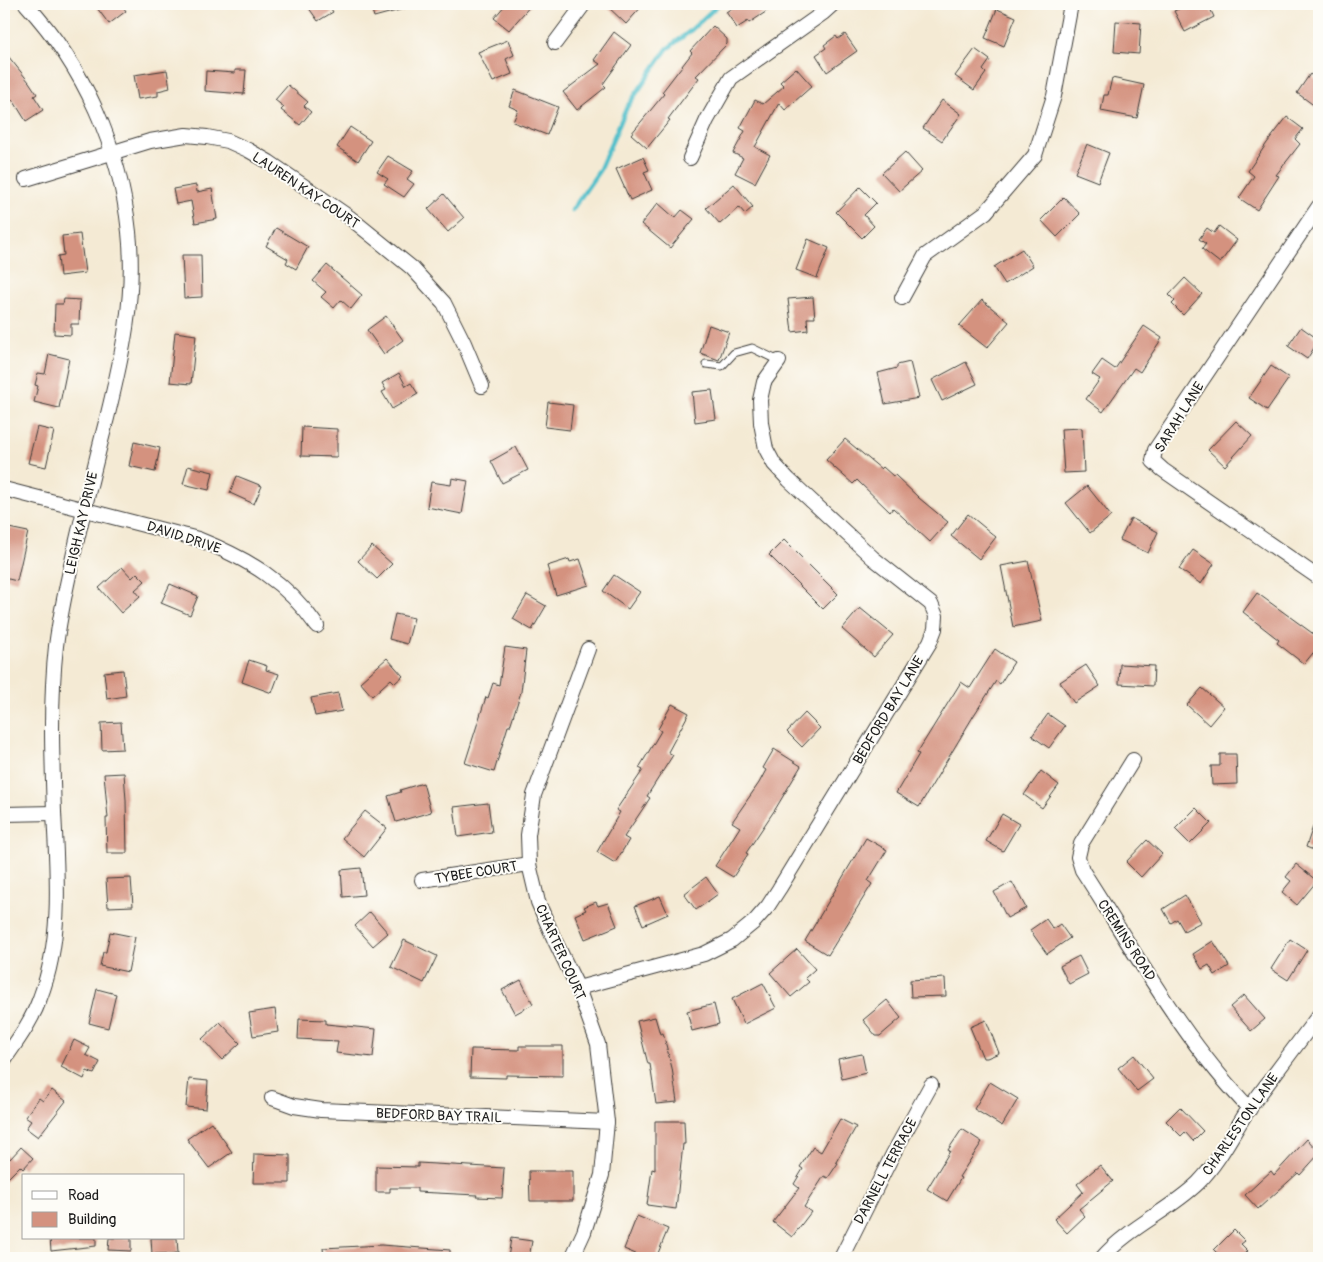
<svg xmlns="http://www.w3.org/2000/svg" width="1323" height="1262" viewBox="0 0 1323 1262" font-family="Pangolin,sans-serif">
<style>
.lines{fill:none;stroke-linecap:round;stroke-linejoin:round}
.stream{stroke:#53c0cb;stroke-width:4.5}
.building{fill:#d4927f}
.service-casing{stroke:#3c3b38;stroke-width:9}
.minor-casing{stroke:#3c3b38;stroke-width:16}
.service{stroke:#fff;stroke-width:7}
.minor{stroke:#fff;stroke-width:14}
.labels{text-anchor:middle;stroke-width:4;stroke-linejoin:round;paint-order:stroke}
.street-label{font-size:14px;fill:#1c1c1c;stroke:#fdfcf7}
</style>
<rect width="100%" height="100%" fill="#fdfcf7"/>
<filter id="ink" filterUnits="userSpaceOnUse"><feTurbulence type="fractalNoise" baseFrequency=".02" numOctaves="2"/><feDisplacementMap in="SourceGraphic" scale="10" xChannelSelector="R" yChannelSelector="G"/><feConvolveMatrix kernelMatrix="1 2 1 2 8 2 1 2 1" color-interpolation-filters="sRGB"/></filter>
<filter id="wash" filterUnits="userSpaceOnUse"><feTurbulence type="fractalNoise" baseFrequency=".0096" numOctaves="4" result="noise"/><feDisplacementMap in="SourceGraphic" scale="20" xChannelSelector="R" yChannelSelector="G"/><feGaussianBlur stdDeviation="1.12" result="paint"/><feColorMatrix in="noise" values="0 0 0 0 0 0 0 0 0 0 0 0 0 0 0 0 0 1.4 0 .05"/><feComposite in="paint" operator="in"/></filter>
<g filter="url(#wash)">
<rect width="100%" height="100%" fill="#f4ead4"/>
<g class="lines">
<polyline class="stream" points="572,210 599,171 627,107 667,49 690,31 719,4"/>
</g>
<g id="blocks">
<g class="building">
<polygon points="94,4 121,4 126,11 109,24"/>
<polygon points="306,4 328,4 333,12 318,21"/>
<polygon points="370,4 410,4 411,7 374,17"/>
<polygon points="506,4 532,4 509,30 494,18"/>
<polygon points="605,4 644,4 626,24"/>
<polygon points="738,4 778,4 749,23 748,21 737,28 726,12"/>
<polygon points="1190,4 1208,4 1214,17 1185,32 1174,11"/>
<polygon points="997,9 1016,17 1004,46 985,38"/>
<polygon points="1116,21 1141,23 1139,54 1114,52"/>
<polygon points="713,26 727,39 727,44 696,76 699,78 668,119 670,120 647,148 631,134 664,94 662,92 692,53 690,51"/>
<polygon points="614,32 631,45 603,84 606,87 577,110 563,92 600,64 594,60"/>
<polygon points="845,34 857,51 827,72 816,55 826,48 824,45 836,36 838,39"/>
<polygon points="508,40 514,55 506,59 512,74 493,82 478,52"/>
<polygon points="975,49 990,60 983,70 986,73 974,90 955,76"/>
<polygon points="4,51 29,82 37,94 34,96 43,110 26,121 13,100 4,106"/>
<polygon points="796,68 812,86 785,110 779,103 755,147 770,155 755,183 735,173 743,158 733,153 745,131 740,128 755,100 763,104 784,86 780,82"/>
<polygon points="167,70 170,88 158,91 158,96 138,99 134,75"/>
<polygon points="235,70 246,70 244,94 205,91 206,71 235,73"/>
<polygon points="1310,74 1319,81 1319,109 1297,93"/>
<polygon points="1112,78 1144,85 1137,118 1101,111 1104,95 1108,95"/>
<polygon points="288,85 308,102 304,106 311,112 300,125 281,110 284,107 275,100"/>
<polygon points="515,90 558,107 547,135 513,122 518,110 509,106"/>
<polygon points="942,100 961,114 942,141 923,128"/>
<polygon points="1287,117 1303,129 1295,139 1300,144 1276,175 1279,176 1257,210 1239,198 1254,176 1248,171 1267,143"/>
<polygon points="350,127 371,141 358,161 337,147"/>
<polygon points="1087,144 1109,153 1098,182 1075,173"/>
<polygon points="905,152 922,171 899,191 882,173"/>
<polygon points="388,156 413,171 407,179 414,184 404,197 384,184 388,179 377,172"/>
<polygon points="643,157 649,170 644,172 652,190 630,200 616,169"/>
<polygon points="734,184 753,207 745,214 739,207 720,224 706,208"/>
<polygon points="196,185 197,192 212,189 217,219 195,223 191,201 176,204 173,189"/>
<polygon points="860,187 876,203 864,215 874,226 862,238 836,212"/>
<polygon points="444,194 464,218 448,232 428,209"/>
<polygon points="1064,197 1080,214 1057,237 1041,220"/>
<polygon points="658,203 675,218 682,210 694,219 670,248 641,224"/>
<polygon points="1219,226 1237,240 1220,263 1202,249 1206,244 1199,239 1207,228 1214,233"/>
<polygon points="276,228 308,247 296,269 286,263 288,259 266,246"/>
<polygon points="80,234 85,273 60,276 58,256 64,255 62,236"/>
<polygon points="808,239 829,248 817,278 796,270"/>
<polygon points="1022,249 1033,266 1005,284 994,267"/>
<polygon points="182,255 201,255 202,297 184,298"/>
<polygon points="327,265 362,295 351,309 341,300 334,308 321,297 326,292 313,281"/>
<polygon points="1185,278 1202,294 1183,315 1172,304 1175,301 1169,295"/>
<polygon points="813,297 815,318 807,318 808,330 792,332 788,299"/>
<polygon points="64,299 80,300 79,324 71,324 71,335 54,334 55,304 63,304"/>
<polygon points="982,300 1009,322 987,348 959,326"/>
<polygon points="386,316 403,340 384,354 367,330"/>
<polygon points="709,325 729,332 719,360 700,353"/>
<polygon points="1144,326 1162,338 1140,372 1134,368 1103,412 1086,399 1100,379 1092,374 1102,360 1115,369"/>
<polygon points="1301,327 1319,340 1307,359 1288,346"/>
<polygon points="175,332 196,335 191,384 170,382"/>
<polygon points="49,354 69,359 59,408 34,402 38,386 35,385 38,373 45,374"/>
<polygon points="910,362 919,398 885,404 878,373 897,368 897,365"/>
<polygon points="966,362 977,384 942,401 932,380"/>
<polygon points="1271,366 1289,378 1267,410 1249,398"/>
<polygon points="399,373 406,386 411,383 418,394 392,409 382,392 386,390 382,383"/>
<polygon points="712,390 716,419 695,422 692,392"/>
<polygon points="548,402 573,405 570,430 545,427"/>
<polygon points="1236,421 1252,436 1225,466 1208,450"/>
<polygon points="37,427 54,431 46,467 28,463"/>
<polygon points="302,427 337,429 337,457 301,456"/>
<polygon points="1082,428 1084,472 1064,473 1061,429"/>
<polygon points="845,439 881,469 883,467 893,476 895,475 919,498 948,522 930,542 893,508 890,512 857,480 853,484 826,460"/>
<polygon points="134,442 160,448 155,472 129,466"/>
<polygon points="516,447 528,470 502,483 491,461"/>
<polygon points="188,466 213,472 209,490 183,484"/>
<polygon points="237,476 262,486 254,504 230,493"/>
<polygon points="452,478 468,481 462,514 427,507 431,482 451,485"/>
<polygon points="1087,486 1111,516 1090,533 1066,503"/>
<polygon points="968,514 996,537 979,559 951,536"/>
<polygon points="1131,518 1158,532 1148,553 1120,540"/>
<polygon points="4,527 28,532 17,581 4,578"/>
<polygon points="784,540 838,594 823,609 769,555"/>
<polygon points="372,546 392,564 377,579 358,561"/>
<polygon points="1193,550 1214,564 1201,584 1179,569"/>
<polygon points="569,559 570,562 580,559 589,585 556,595 547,566"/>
<polygon points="1028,561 1042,621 1013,627 1001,566"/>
<polygon points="122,567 132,578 137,573 145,581 135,590 140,596 121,613 99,588"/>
<polygon points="614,575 640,592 628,609 603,591"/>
<polygon points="170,584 198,596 190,615 161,603"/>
<polygon points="1257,593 1319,638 1319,659 1313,653 1304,664 1277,643 1279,640 1243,612"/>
<polygon points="527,595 546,606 532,630 513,619"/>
<polygon points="860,608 893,635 874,657 842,629"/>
<polygon points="395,614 414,618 407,644 389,639"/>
<polygon points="505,647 526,650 521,692 510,726 508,726 494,772 465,763 486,697 488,698 493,683 499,685"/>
<polygon points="995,649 1014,662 1000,684 996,681 974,715 919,807 896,793 919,754 917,753 961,682 970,688"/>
<polygon points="387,658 403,676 395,683 391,679 372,696 360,682"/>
<polygon points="249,660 267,666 266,670 279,674 272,693 242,682"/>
<polygon points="1120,664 1154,666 1153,686 1119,684"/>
<polygon points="1086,665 1100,686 1074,703 1060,682"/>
<polygon points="123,670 126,696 107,699 104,672"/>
<polygon points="1202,688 1224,707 1209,725 1187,705"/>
<polygon points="338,693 342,711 315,716 311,698"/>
<polygon points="672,704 689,713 668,752 673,755 647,796 650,798 624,837 629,840 615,863 597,852 620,812 616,810 643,770 639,768 661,731 658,729"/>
<polygon points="805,713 820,728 802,747 787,732"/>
<polygon points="1048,714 1065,726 1049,748 1032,736"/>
<polygon points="121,722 123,749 102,750 101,723"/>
<polygon points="774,749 801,766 776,808 746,853 748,854 733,877 715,866 740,827 732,822 759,783 766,770 763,768"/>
<polygon points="1220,754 1236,754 1237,784 1212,785 1211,766 1220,766"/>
<polygon points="1041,771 1059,785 1042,808 1024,795"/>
<polygon points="124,773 126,800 127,853 107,853 106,818 108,818 104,774"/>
<polygon points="423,783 431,812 396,822 388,796 401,792 400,790"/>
<polygon points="488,803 492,832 458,837 454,807"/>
<polygon points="1196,808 1211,823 1190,844 1175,829"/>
<polygon points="365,811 387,828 364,857 342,838"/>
<polygon points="1002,814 1019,824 1003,851 986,841"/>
<polygon points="1317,815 1319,815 1319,852 1306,847"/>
<polygon points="866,838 887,850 868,881 872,884 828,955 805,941"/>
<polygon points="1147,840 1162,854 1141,877 1126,862"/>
<polygon points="1296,864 1317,881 1297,905 1282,892 1291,881 1286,877"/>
<polygon points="361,868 364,895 343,897 341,870"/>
<polygon points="706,877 718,894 696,910 684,894"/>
<polygon points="131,878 133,906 108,907 106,879"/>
<polygon points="1012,882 1026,908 1007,918 994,892"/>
<polygon points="1185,895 1201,922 1184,931 1177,919 1171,923 1163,909"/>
<polygon points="660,896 668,914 643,925 635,906"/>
<polygon points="596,902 598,906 608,903 617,926 585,939 575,915 586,910 584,907"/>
<polygon points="370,912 388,933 373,946 355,926"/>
<polygon points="1046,919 1053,929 1060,924 1070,938 1047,954 1030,930"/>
<polygon points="110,932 135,937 128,972 100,966 103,952 106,952"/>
<polygon points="1290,939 1307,950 1288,980 1271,969"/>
<polygon points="404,940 437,956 424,983 391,967"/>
<polygon points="1213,941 1229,966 1215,975 1209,965 1202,969 1193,954"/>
<polygon points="797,949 815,969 805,978 809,982 791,997 770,973"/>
<polygon points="1079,956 1088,974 1069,984 1060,966"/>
<polygon points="945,978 946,996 911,997 910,980"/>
<polygon points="521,980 533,1004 515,1014 502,990"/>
<polygon points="763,983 776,1008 744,1024 732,999"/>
<polygon points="97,989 116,994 108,1028 89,1023"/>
<polygon points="1244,995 1265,1019 1251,1031 1230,1007"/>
<polygon points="887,1000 901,1018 880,1036 876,1036 863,1020"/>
<polygon points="714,1004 719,1024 692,1031 687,1011"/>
<polygon points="275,1009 278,1032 253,1036 249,1013"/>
<polygon points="655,1017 660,1034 663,1033 672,1068 677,1102 656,1104 650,1064 648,1064 637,1021"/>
<polygon points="299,1019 326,1020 326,1024 376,1029 373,1057 336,1053 338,1041 298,1039"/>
<polygon points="986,1020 999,1053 987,1058 983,1058 970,1027"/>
<polygon points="220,1022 240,1043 222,1060 202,1039"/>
<polygon points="74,1040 90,1048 86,1055 100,1062 94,1074 87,1071 84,1079 61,1067"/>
<polygon points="519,1046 563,1046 563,1076 506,1075 506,1078 470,1077 471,1049 519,1050"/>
<polygon points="862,1054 866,1073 842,1079 838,1059"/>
<polygon points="1134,1055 1153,1079 1137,1091 1118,1068"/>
<polygon points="189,1079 208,1081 206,1109 186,1107"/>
<polygon points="990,1082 1018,1099 1002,1126 974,1109"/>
<polygon points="52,1090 66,1101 38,1137 26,1128 31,1121 25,1117 39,1098 43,1101"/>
<polygon points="1180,1107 1203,1131 1193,1141 1185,1132 1181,1136 1166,1121"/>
<polygon points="840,1119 856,1127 836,1162 838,1163 828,1178 824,1176 804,1207 811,1212 792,1237 773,1222 799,1188 794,1184 803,1169 800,1167 813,1147 821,1152"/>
<polygon points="655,1121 684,1121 685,1144 683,1144 676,1209 647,1205 652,1169 655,1170"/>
<polygon points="211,1122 232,1152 209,1168 187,1139"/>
<polygon points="962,1129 982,1142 959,1177 961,1178 947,1201 927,1189 950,1151 948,1150"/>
<polygon points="1307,1139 1319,1152 1319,1154 1300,1175 1298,1173 1258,1209 1245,1195 1271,1171 1274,1175"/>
<polygon points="21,1147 33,1158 23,1169 20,1166 4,1182 4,1152 10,1159"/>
<polygon points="254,1154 290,1155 290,1183 253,1183"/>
<polygon points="418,1163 504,1168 502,1198 476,1197 477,1195 417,1192 417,1188 390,1188 390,1192 376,1192 376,1166 418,1167"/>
<polygon points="1100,1165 1113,1181 1079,1209 1085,1216 1067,1233 1054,1219 1083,1192 1077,1184"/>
<polygon points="529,1171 573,1171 573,1201 530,1201"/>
<polygon points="637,1216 668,1229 656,1258 645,1258 624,1249"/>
<polygon points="1234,1230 1245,1241 1241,1244 1248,1251 1241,1258 1222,1258 1214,1250"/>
<polygon points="50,1238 96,1238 96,1246 51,1251"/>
<polygon points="109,1238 131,1238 131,1251 108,1250"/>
<polygon points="151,1238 177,1238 178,1253 152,1254"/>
<polygon points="511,1238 532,1241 529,1258 508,1258"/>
<polygon points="381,1245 450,1250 450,1258 324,1258 323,1248"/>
</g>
</g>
</g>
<g filter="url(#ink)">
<use href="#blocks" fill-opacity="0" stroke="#3c3b38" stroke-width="1"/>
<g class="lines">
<g class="service-casing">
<polyline id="service" points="706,364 722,366 734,353 752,348 779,361"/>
</g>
<g class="minor-casing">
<g id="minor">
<polyline points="555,43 584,4"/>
<polyline points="690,158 707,120 731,78 823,13 833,4"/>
<polyline points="26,179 150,141 186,135 207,137 228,141 248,150 269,162 349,217 412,268 444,303 464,343 482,386"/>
<polyline points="1319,206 1155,450 1153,461 1163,470 1319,578"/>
<polyline points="902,298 925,256 986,212 1035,155 1054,96 1071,4"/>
<path d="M4 489 198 539C248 559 286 581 317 626"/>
<path d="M1133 760 1081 844 1078 857 1082 870C1134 950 1183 1040 1250 1109"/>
<polyline points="4,814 54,813"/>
<polyline points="422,880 529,864"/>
<polyline points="578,988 704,954 732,940 754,922 768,906 779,889 930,642 935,629 936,616 931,604 873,558 789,480 774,464 766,449 761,423 760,400 764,382 779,361"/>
<path d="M4 1060C17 1041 32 1021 40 998 63 938 57 875 54 812 52 756 50 701 56 646 61 607 70 569 79 531 88 494 97 456 107 418 122 357 136 296 129 232 120 147 84 67 26 4"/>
<polyline points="272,1098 294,1106 321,1110 607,1122"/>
<polyline points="572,1258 584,1232 602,1175 607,1122 598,1044 578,988 555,941 538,902 529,864 528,835 534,795 588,649"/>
<polyline points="841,1258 893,1154 931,1085"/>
<path d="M1102 1258C1129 1227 1169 1211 1198 1183 1220 1161 1233 1132 1250 1107 1273 1076 1296 1046 1319 1015"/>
</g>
</g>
<use href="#service" class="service"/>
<use href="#minor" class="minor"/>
</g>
</g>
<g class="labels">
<g class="street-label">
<text transform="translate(306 190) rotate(34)" y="5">LAUREN KAY COURT</text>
<text transform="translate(1179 417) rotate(-58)" y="5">SARAH LANE</text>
<text transform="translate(81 523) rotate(-77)" y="5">LEIGH KAY DRIVE</text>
<text transform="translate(184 537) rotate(18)" y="5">DAVID DRIVE</text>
<text transform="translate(888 710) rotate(-59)" y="5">BEDFORD BAY LANE</text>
<text transform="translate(476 872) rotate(-9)" y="5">TYBEE COURT</text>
<text transform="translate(1127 940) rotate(57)" y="5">CREMINS ROAD</text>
<text transform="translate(561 952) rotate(66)" y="5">CHARTER COURT</text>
<text transform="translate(439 1115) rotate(2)" y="5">BEDFORD BAY TRAIL</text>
<text transform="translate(1240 1124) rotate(-55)" y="5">CHARLESTON LANE</text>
<text transform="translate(885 1171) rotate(-62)" y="5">DARNELL TERRACE</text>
</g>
</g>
<rect width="1323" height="1262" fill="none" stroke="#fdfcf7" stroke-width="20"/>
<rect x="22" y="1174" width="162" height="65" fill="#fdfcf7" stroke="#a3a29f"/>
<rect x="32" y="1191" width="25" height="8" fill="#ffffff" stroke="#a3a29f"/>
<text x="68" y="1200" font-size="15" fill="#1c1c1c">Road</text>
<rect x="32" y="1212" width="25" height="15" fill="#d4927f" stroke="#a3a29f"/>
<text x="68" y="1224" font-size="15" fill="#1c1c1c">Building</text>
</svg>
